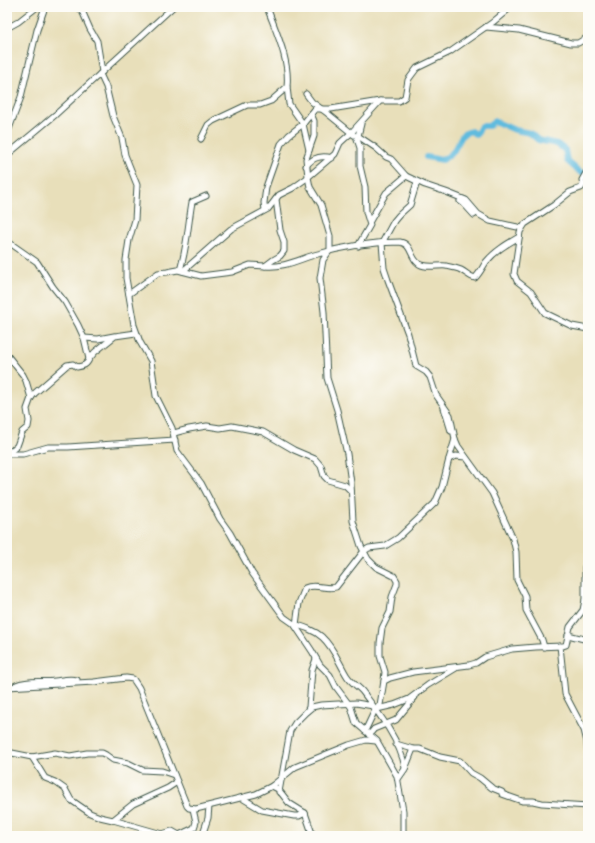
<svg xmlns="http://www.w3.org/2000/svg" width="595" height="843" viewBox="0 0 595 843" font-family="'Patrick Hand',sans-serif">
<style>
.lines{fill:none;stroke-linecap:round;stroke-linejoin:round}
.river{stroke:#61bbde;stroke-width:6}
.minor-casing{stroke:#3d5548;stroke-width:7}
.minor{stroke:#fff;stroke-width:5}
</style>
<rect width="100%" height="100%" fill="#fdfcf7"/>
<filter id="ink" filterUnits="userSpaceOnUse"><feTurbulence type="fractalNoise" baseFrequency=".025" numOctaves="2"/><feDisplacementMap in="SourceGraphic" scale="8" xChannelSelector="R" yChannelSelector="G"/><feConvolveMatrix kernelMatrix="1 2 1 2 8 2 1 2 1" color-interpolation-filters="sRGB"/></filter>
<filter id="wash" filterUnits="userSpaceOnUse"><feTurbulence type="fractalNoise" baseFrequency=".012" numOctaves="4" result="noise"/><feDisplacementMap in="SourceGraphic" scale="16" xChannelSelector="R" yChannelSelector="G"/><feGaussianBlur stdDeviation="0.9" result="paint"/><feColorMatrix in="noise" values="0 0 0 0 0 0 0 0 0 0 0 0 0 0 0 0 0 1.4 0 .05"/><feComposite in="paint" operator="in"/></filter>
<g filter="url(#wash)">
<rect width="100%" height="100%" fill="#e8dfba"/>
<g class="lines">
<polyline class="river" points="426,157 443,160 453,152 463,134 471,131 476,135 481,126 489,126 494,121 515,130 530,133 538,140 557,144 565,150 567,161 581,173 588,173"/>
</g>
</g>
<g filter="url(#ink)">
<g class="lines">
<g class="minor-casing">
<g id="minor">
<polyline points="78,7 83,13 90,29 97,41 102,72"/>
<polyline points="486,27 519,30 571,43 578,43 588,37"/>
<polyline points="7,28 18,22 37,7"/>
<polyline points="100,74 106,87 113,116 122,138 125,155 137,185 135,220 129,240 126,260 126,278 134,325 140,342 151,361 156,396 172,428 177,451 201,483 220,519 230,533 252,573 284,617 294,624 312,651 320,665 330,675 336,687 351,707 356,723 377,741 397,776 403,811 403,832 407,836 416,836"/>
<polyline points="287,87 289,104 303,124 309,150"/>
<polyline points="306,94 312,102 327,113 354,135"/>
<polyline points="361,124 358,136 376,148 386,157 391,159 406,176 425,185 446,192 466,200 478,214 490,221 522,228"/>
<polyline points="7,134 21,97 37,30 45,7"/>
<path d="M201 139 208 125 213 121 247 105H260L271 101 287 87C290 60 276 32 267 7"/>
<polyline points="7,155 55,115 173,7"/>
<path d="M306 166C313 157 321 155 332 158"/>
<polyline points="586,173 582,180 583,185 581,188 570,192 554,205 525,224 520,232 514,274 517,281 531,292 545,313 572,326 588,329"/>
<polyline points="417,182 410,205 399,215 394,221 382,243 384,268 388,280 408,334 416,366 426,372 430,377 436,395 450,415 455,439 458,446 492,493 513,539 516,552 517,580 525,596 526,610 542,640 544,647"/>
<polyline points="460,201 464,204 474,215"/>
<polyline points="265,210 264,203 266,187 281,144 289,135 303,124 315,109 331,109 380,101"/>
<polyline points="370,221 386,193 406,176"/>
<path d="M7 241 37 262 53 287 65 302 78 325 84 338 89 359C87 365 83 366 77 367L73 364 67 365 35 393 31 398 27 409 29 421 28 427 22 432 17 446 7 454"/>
<polyline points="358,246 370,225 366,212 365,187 360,166 360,148 357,139 358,135"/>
<path d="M265 266C283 268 298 260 314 255 342 247 371 242 400 242 412 244 410 257 418 263 425 269 438 265 446 266 451 267 457 268 461 270 467 273 469 277 475 278 480 273 482 268 486 262 495 251 507 244 519 237"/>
<path d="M180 270C187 248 188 225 192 202L206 196"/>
<polyline points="183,271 231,229 268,209 279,195 293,188 307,178 308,176 306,159 314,136 314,121 311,114"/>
<polyline points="129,294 158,273 167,272 178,270 201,276 232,272 250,265 265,266 273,260 280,256 284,251 284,242 280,230 276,199"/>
<polyline points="84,338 98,339 114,336"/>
<polyline points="7,355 23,375 26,381 31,398"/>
<polyline points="89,359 95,352 115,336 136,333"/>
<polyline points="444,408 451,431"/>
<polyline points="174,433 189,429 207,426 220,428 232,426 263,432 294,450 315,459 321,466 324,476 328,480 345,485 351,491"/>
<polyline points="8,454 23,454 48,447 68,447 175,440"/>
<polyline points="449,459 455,439"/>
<polyline points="585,600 585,567 588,559"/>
<path d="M294 624C304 627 314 630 322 637 334 648 339 663 347 676 351 682 357 686 362 691 378 712 401 742 405 768"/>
<path d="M296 625 299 603 305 588C315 583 326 590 336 587L364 551 369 548 385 546 398 538 435 503 442 487 449 459 456 456 465 457"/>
<polyline points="568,635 588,640"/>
<polyline points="560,646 565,694 584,730 587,742 588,759"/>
<polyline points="384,681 385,672 380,656 380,643 382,628 390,612 392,597 397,584 397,581 394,576 376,567 368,559 361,546 353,521 351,483 347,454 337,410 327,378 324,312 320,278 323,260 330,250 330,236 321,205 310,187 308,177 335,154 340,143 351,133 380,101 399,101 405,97 408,80 417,68 450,52 493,22 511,7"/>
<path d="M16 685C31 679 41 683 55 681 63 680 69 678 77 680"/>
<polyline points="7,687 94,682 126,678 133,679 139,688 187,806 189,808 196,809 256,794 272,786 295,767 349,745 366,740 376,741"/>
<polyline points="377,709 394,705 409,699 428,685 456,668"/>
<polyline points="307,711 309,707 312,670 316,659"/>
<polyline points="365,731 375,710 380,705 384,681 390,678 413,672 469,665 476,663 485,657 512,649 536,647 563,646 566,645 570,627 583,610 585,600 588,598"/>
<polyline points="369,735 374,729 396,720 415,697"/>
<polyline points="396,744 413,749"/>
<polyline points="7,752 32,757 55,753 70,756 87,753 102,753 106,755 113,760 128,763 142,770 162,771 174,775"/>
<polyline points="32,757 45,778 55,782 65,789 71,800 90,813 100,817 113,820 162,834 163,836"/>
<polyline points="398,779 405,769 413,749 420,749 440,757 460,761 471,773 480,778 492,788 502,792 502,794 522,801 533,801 542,803 588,806"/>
<polyline points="272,786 278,789 289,803 305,813 313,836"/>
<polyline points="279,792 290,731 295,723 306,712 312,707 321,705 356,703 373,706"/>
<polyline points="242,798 262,810 294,816 299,816 305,813"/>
<polyline points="113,820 133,804 168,788 177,782"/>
<polyline points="162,834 172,831 179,835 194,828 196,822 193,809"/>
<polyline points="202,836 208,818 209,806"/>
</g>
</g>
<use href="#minor" class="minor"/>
</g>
</g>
<rect width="595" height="843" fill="none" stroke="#fdfcf7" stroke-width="24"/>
</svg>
